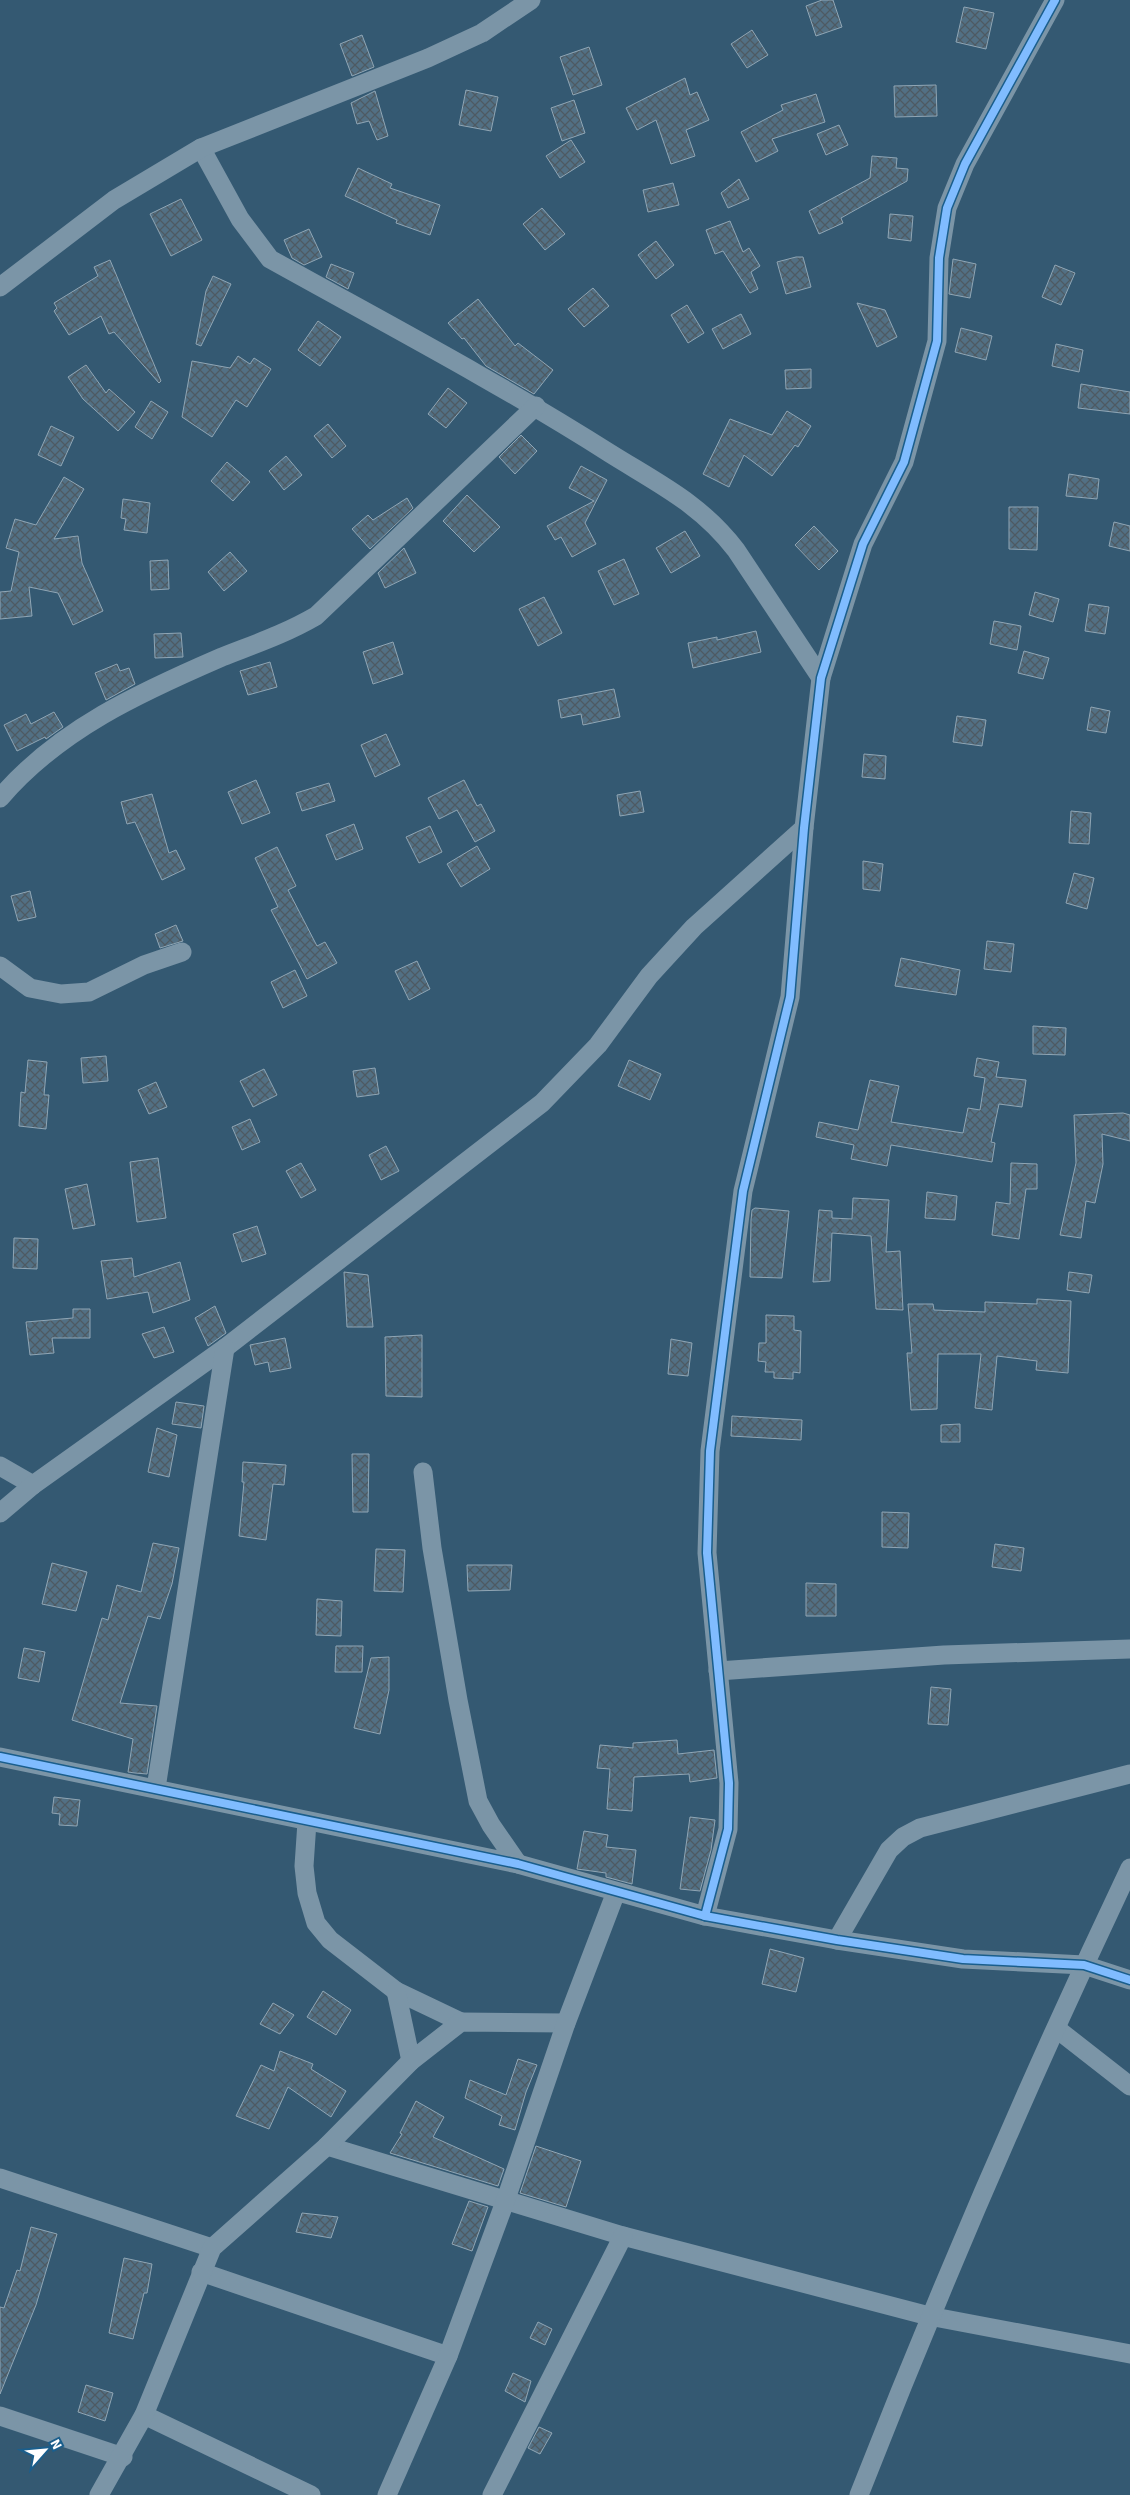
<svg xmlns="http://www.w3.org/2000/svg" width="1130" height="2495" viewBox="0 0 1130 2495" font-family="'Source Sans 3',sans-serif">
<style>
.building{fill:url(#building-cross-hatch);stroke:#90a6b5}
.lines{fill:none;stroke-linecap:round;stroke-linejoin:round}
.street{stroke:#7b95a7;stroke-width:19}
.cycleway-casing{stroke:#1a5e8c;stroke-width:11}
.cycleway{stroke:#80bcff;stroke-width:8}
</style>
<defs>
<pattern id="building-cross-hatch" width="8" height="8" patternUnits="userSpaceOnUse" patternTransform="scale(1.25)"><rect width="8" height="8" fill="#527084"/><path d="M0 0l8 8M0 8l8-8" fill="none" stroke="#4e5a62"/></pattern>
</defs>
<rect width="100%" height="100%" fill="#345972"/>
<g class="building">
<polygon points="822,0 833,0 842,27 816,36 806,6"/>
<polygon points="964,7 994,13 986,49 956,42"/>
<polygon points="752,30 768,55 747,68 731,44"/>
<polygon points="362,35 374,67 352,76 340,44"/>
<polygon points="589,47 602,85 573,95 560,57"/>
<polygon points="685,78 690,95 697,92 709,120 686,130 695,156 671,164 656,120 637,130 626,108"/>
<polygon points="936,85 937,116 895,117 894,86"/>
<polygon points="466,90 498,97 491,131 459,125"/>
<polygon points="375,91 388,136 377,140 369,121 357,124 351,103"/>
<polygon points="816,94 825,122 772,139 778,151 756,162 741,132 783,110 781,105"/>
<polygon points="574,100 585,133 562,141 551,108"/>
<polygon points="839,125 848,145 826,155 817,134"/>
<polygon points="571,140 585,162 560,178 546,156"/>
<polygon points="872,156 897,158 896,168 908,169 907,181 841,218 843,223 819,234 809,211 870,178"/>
<polygon points="358,168 392,184 390,188 440,205 430,235 396,223 397,220 345,196"/>
<polygon points="739,179 749,199 728,208 721,193"/>
<polygon points="673,183 679,205 648,212 643,190"/>
<polygon points="181,199 202,240 171,256 150,214"/>
<polygon points="542,208 565,234 545,250 523,224"/>
<polygon points="890,214 913,216 911,241 888,238"/>
<polygon points="730,221 743,252 749,248 760,266 751,272 758,289 750,293 723,251 715,254 706,230"/>
<polygon points="309,229 322,257 304,265 292,258 284,240"/>
<polygon points="656,241 674,265 656,279 638,255"/>
<polygon points="796,257 803,257 811,287 786,294 777,262"/>
<polygon points="953,259 976,264 970,298 949,294"/>
<polygon points="110,260 161,381 159,383 114,332 109,334 101,316 69,335 54,311 57,308 54,303 98,276 94,267"/>
<polygon points="331,264 354,273 348,289 326,277"/>
<polygon points="1055,265 1075,273 1061,305 1042,297"/>
<polygon points="213,276 231,284 201,346 196,344 206,291"/>
<polygon points="593,288 609,306 584,327 568,309"/>
<polygon points="478,299 515,346 518,343 553,370 534,394 486,366 464,338 462,339 448,323"/>
<polygon points="857,303 885,310 897,337 877,347"/>
<polygon points="687,305 704,333 688,343 671,315"/>
<polygon points="741,314 751,334 723,349 712,329"/>
<polygon points="318,321 341,337 320,366 298,350"/>
<polygon points="961,328 992,336 986,360 955,352"/>
<polygon points="1056,344 1083,350 1079,372 1052,366"/>
<polygon points="238,356 250,364 254,358 271,369 247,407 236,400 212,437 182,417 192,361 230,368"/>
<polygon points="86,365 106,393 109,389 135,412 118,431 83,399 68,377"/>
<polygon points="811,369 811,388 786,389 785,370"/>
<polygon points="1081,384 1130,392 1130,414 1078,408"/>
<polygon points="448,388 467,403 446,428 428,414"/>
<polygon points="151,401 168,412 152,439 135,427"/>
<polygon points="787,411 811,426 798,447 795,445 772,476 744,455 729,487 703,474 730,419 772,435"/>
<polygon points="328,424 346,446 332,458 314,436"/>
<polygon points="51,426 74,437 61,466 38,455"/>
<polygon points="521,435 537,451 515,474 499,457"/>
<polygon points="286,456 302,475 284,490 269,471"/>
<polygon points="227,462 250,482 233,501 211,481"/>
<polygon points="581,466 607,480 585,523 596,544 572,557 561,537 555,540 547,526 594,501 569,488"/>
<polygon points="1069,474 1099,479 1097,499 1066,496"/>
<polygon points="64,477 84,489 54,539 78,536 82,563 103,611 73,625 58,593 29,587 32,616 0,619 0,592 11,591 19,552 6,548 15,519 36,525"/>
<polygon points="467,495 500,527 474,552 443,521"/>
<polygon points="407,498 413,508 370,549 352,529 368,515 373,520"/>
<polygon points="123,499 150,503 147,533 124,530 126,519 121,518"/>
<polygon points="1009,507 1038,507 1037,550 1009,549"/>
<polygon points="1114,522 1130,526 1130,551 1109,546"/>
<polygon points="814,526 838,551 819,570 795,545"/>
<polygon points="685,531 700,556 671,573 656,548"/>
<polygon points="404,548 416,573 385,588 378,573"/>
<polygon points="230,552 247,571 224,591 208,572"/>
<polygon points="624,559 639,594 614,605 598,571"/>
<polygon points="168,560 169,589 151,590 150,561"/>
<polygon points="1035,592 1059,599 1053,622 1029,615"/>
<polygon points="544,597 562,633 538,646 519,609"/>
<polygon points="1089,604 1109,607 1105,634 1085,631"/>
<polygon points="994,621 1021,626 1017,650 990,644"/>
<polygon points="756,631 761,652 693,668 688,643 717,637 717,640"/>
<polygon points="181,633 183,657 155,658 154,634"/>
<polygon points="393,642 403,674 373,684 363,652"/>
<polygon points="1024,651 1049,658 1043,679 1018,673"/>
<polygon points="270,662 277,687 248,695 240,671"/>
<polygon points="117,664 120,671 129,668 135,684 106,700 95,673"/>
<polygon points="614,689 620,717 583,725 581,714 561,718 558,700"/>
<polygon points="1091,707 1110,711 1106,733 1087,730"/>
<polygon points="54,712 63,727 46,739 45,737 17,751 4,725 26,714 31,724"/>
<polygon points="957,716 986,720 982,746 953,742"/>
<polygon points="386,734 400,765 375,777 361,745"/>
<polygon points="864,754 886,756 885,779 862,777"/>
<polygon points="256,780 270,813 242,824 228,792"/>
<polygon points="464,780 477,806 481,804 495,831 475,842 457,810 439,819 428,798"/>
<polygon points="329,783 335,801 302,811 296,793"/>
<polygon points="640,791 644,812 620,816 617,795"/>
<polygon points="152,794 169,853 176,850 185,869 162,880 135,822 127,824 121,802"/>
<polygon points="1071,811 1091,813 1089,844 1069,843"/>
<polygon points="354,824 363,849 336,860 326,835"/>
<polygon points="430,826 442,852 419,863 406,837"/>
<polygon points="477,846 490,869 461,887 447,864"/>
<polygon points="277,847 296,886 288,890 317,946 325,942 337,963 307,979 271,910 278,907 255,858"/>
<polygon points="863,861 883,864 880,891 863,889"/>
<polygon points="1074,873 1094,878 1087,909 1066,903"/>
<polygon points="30,891 36,917 18,921 11,896"/>
<polygon points="176,925 183,941 160,948 155,934"/>
<polygon points="987,941 1014,944 1011,972 984,969"/>
<polygon points="901,958 960,970 956,995 895,986"/>
<polygon points="417,961 430,989 409,1000 395,971"/>
<polygon points="295,970 307,996 283,1008 271,982"/>
<polygon points="1033,1026 1066,1028 1065,1055 1033,1054"/>
<polygon points="106,1056 108,1081 83,1083 81,1058"/>
<polygon points="977,1058 999,1062 996,1077 1026,1080 1022,1107 999,1104 991,1142 995,1143 992,1162 891,1145 887,1166 851,1159 854,1145 816,1137 819,1122 858,1130 870,1080 899,1086 891,1122 963,1133 968,1108 980,1110 985,1078 974,1076"/>
<polygon points="28,1060 47,1062 44,1095 49,1095 46,1129 19,1126 21,1092 25,1093"/>
<polygon points="629,1060 661,1074 650,1100 618,1086"/>
<polygon points="375,1068 379,1094 357,1097 353,1071"/>
<polygon points="264,1069 277,1095 253,1107 240,1081"/>
<polygon points="156,1082 167,1107 149,1114 138,1090"/>
<polygon points="1123,1113 1130,1115 1130,1141 1102,1134 1103,1164 1095,1203 1086,1201 1081,1238 1060,1235 1076,1163 1074,1115"/>
<polygon points="250,1119 260,1142 242,1150 232,1127"/>
<polygon points="386,1146 399,1171 381,1180 369,1155"/>
<polygon points="158,1158 166,1218 137,1222 130,1162"/>
<polygon points="301,1163 316,1190 301,1198 286,1171"/>
<polygon points="1011,1163 1037,1164 1037,1189 1026,1189 1019,1239 992,1235 996,1202 1010,1204"/>
<polygon points="87,1184 95,1225 73,1229 65,1189"/>
<polygon points="927,1192 957,1196 955,1220 925,1218"/>
<polygon points="853,1198 889,1200 886,1252 900,1251 903,1310 876,1309 871,1236 832,1233 830,1281 813,1282 819,1210 832,1211 832,1218 852,1219"/>
<polygon points="755,1208 789,1211 782,1278 750,1277 751,1220 752,1210"/>
<polygon points="257,1226 266,1254 242,1262 233,1234"/>
<polygon points="14,1238 38,1239 37,1269 13,1268"/>
<polygon points="132,1258 134,1277 180,1262 190,1300 153,1313 148,1292 107,1299 101,1261"/>
<polygon points="344,1272 368,1275 373,1327 347,1327"/>
<polygon points="1069,1272 1092,1275 1089,1293 1067,1290"/>
<polygon points="1037,1299 1071,1301 1068,1373 1036,1370 1037,1361 997,1356 992,1410 975,1408 981,1354 938,1354 937,1409 911,1410 907,1353 912,1353 908,1304 933,1304 934,1310 985,1312 985,1302 1037,1304"/>
<polygon points="215,1306 226,1333 208,1346 195,1318"/>
<polygon points="73,1309 90,1309 90,1338 52,1338 54,1353 30,1355 26,1322 73,1318"/>
<polygon points="766,1315 794,1316 794,1330 801,1331 800,1373 793,1372 793,1379 774,1378 774,1372 765,1372 766,1362 758,1361 759,1343 766,1343"/>
<polygon points="164,1327 174,1352 154,1358 142,1334"/>
<polygon points="422,1335 422,1397 386,1396 385,1337"/>
<polygon points="285,1338 291,1368 270,1372 268,1362 255,1365 250,1345"/>
<polygon points="671,1339 692,1343 688,1376 668,1374"/>
<polygon points="176,1402 204,1406 201,1428 172,1424"/>
<polygon points="732,1416 802,1420 801,1440 731,1436"/>
<polygon points="960,1424 960,1442 941,1442 941,1425"/>
<polygon points="157,1428 177,1435 169,1477 148,1472"/>
<polygon points="352,1454 369,1454 368,1512 353,1512"/>
<polygon points="243,1462 286,1465 284,1485 273,1484 266,1540 239,1536 244,1482 242,1482"/>
<polygon points="882,1512 909,1513 908,1548 882,1547"/>
<polygon points="153,1543 179,1548 172,1584 160,1619 148,1616 120,1703 157,1706 147,1774 135,1773 128,1772 133,1739 72,1720 102,1618 108,1620 117,1585 141,1592"/>
<polygon points="995,1544 1024,1548 1021,1571 992,1567"/>
<polygon points="376,1549 405,1550 403,1592 374,1591"/>
<polygon points="52,1563 87,1572 76,1611 42,1604"/>
<polygon points="467,1565 512,1565 510,1590 468,1591"/>
<polygon points="806,1583 836,1584 836,1616 806,1616"/>
<polygon points="317,1599 342,1601 341,1636 316,1635"/>
<polygon points="336,1646 363,1646 362,1672 335,1672"/>
<polygon points="24,1648 45,1652 39,1682 18,1678"/>
<polygon points="389,1657 389,1690 380,1734 354,1728 371,1658"/>
<polygon points="931,1687 951,1689 948,1725 928,1724"/>
<polygon points="677,1740 678,1754 714,1750 717,1778 690,1782 689,1774 634,1777 632,1811 607,1809 610,1769 597,1768 600,1745 633,1748 633,1743"/>
<polygon points="54,1797 80,1800 77,1826 59,1825 60,1814 52,1813"/>
<polygon points="690,1817 715,1820 711,1850 700,1891 680,1889"/>
<polygon points="584,1831 608,1835 606,1847 636,1850 632,1884 606,1877 606,1873 577,1869"/>
<polygon points="770,1949 804,1958 796,1992 762,1984"/>
<polygon points="323,1991 351,2010 336,2035 307,2017"/>
<polygon points="273,2003 294,2015 280,2034 260,2024"/>
<polygon points="280,2051 313,2064 311,2069 346,2091 331,2117 288,2087 269,2129 236,2116 261,2065 274,2071"/>
<polygon points="518,2059 537,2065 526,2092 515,2130 499,2125 502,2116 465,2098 470,2080 506,2095"/>
<polygon points="416,2101 444,2117 433,2137 504,2169 498,2186 390,2153 402,2134 400,2133"/>
<polygon points="536,2146 581,2161 566,2207 520,2193"/>
<polygon points="469,2201 488,2207 472,2251 452,2244"/>
<polygon points="302,2213 338,2217 331,2238 296,2232"/>
<polygon points="31,2227 57,2234 36,2305 0,2394 0,2307 4,2308 17,2270 20,2271"/>
<polygon points="124,2258 152,2264 147,2293 144,2293 133,2339 109,2333"/>
<polygon points="538,2322 552,2329 545,2345 530,2338"/>
<polygon points="513,2373 531,2381 525,2402 505,2391"/>
<polygon points="86,2385 113,2393 105,2421 78,2412"/>
<polygon points="539,2427 552,2433 540,2454 528,2448"/>
</g>
<g class="lines">
<g class="street">
<path d="M201 148 240 219 270 259C385 323 501 384 611 454 659 484 701 504 736 550L821 678"/>
<polyline points="0,287 114,200 201,148 428,58 482,33 531,0"/>
<path d="M0 798C59 729 141 692 222 657 255 644 285 634 316 616L536 406"/>
<polyline points="0,966 30,988 61,994 89,992 144,965 182,952"/>
<polyline points="0,1466 33,1485"/>
<polyline points="423,1472 432,1548 458,1700 478,1801 491,1825 518,1864"/>
<polyline points="0,1513 33,1485 225,1348 542,1103 598,1045 649,976 694,927 804,828"/>
<polyline points="718,1671 944,1655 1130,1649"/>
<polyline points="0,1757 518,1864 705,1916 837,1940 963,1959 1084,1965 1130,1980"/>
<polyline points="156,1788 225,1348"/>
<polyline points="307,1822 304,1866 307,1893 316,1923 330,1940 396,1991 461,2022"/>
<polyline points="705,1916 728,1829 729,1783 707,1553 710,1451 743,1191 790,997 804,828 821,678 863,544 904,462 937,341 939,258 947,208 965,164 1055,0"/>
<polyline points="837,1940 889,1850 903,1837 920,1828 1130,1774"/>
<polyline points="396,1991 411,2061"/>
<polyline points="1057,2029 1130,2086"/>
<polyline points="327,2146 623,2236 929,2316 1130,2354"/>
<polyline points="0,2178 212,2248"/>
<polyline points="201,2272 448,2356"/>
<polyline points="144,2415 311,2495"/>
<polyline points="0,2416 123,2457"/>
<polyline points="99,2495 144,2415 212,2248 327,2146 411,2061 461,2022 566,2023"/>
<polyline points="387,2495 448,2356 506,2199 566,2023 616,1892"/>
<polyline points="492,2495 623,2236"/>
<path d="M859 2495C942 2283 1032 2074 1130 1868"/>
</g>
<g class="cycleway-casing">
<g id="cycleway">
<polyline points="0,1757 518,1864 705,1916 837,1940 963,1959 1084,1965 1130,1980"/>
<polyline points="705,1916 728,1829 729,1783 707,1553 710,1451 743,1191 790,997 804,828 821,678 863,544 904,462 937,341 939,258 947,208 965,164 1055,0"/>
</g>
</g>
<use href="#cycleway" class="cycleway"/>
</g>
<g transform="translate(45 2450) rotate(63)" stroke="#1a5e8c" stroke-width="4" paint-order="stroke">
<path d="M0-4L9 19L0 12L-9 19Z" fill="#ffffff"/>
<text y="-8" font-size="14" font-weight="bold" text-anchor="middle" fill="#ffffff">N</text>
</g>
</svg>
